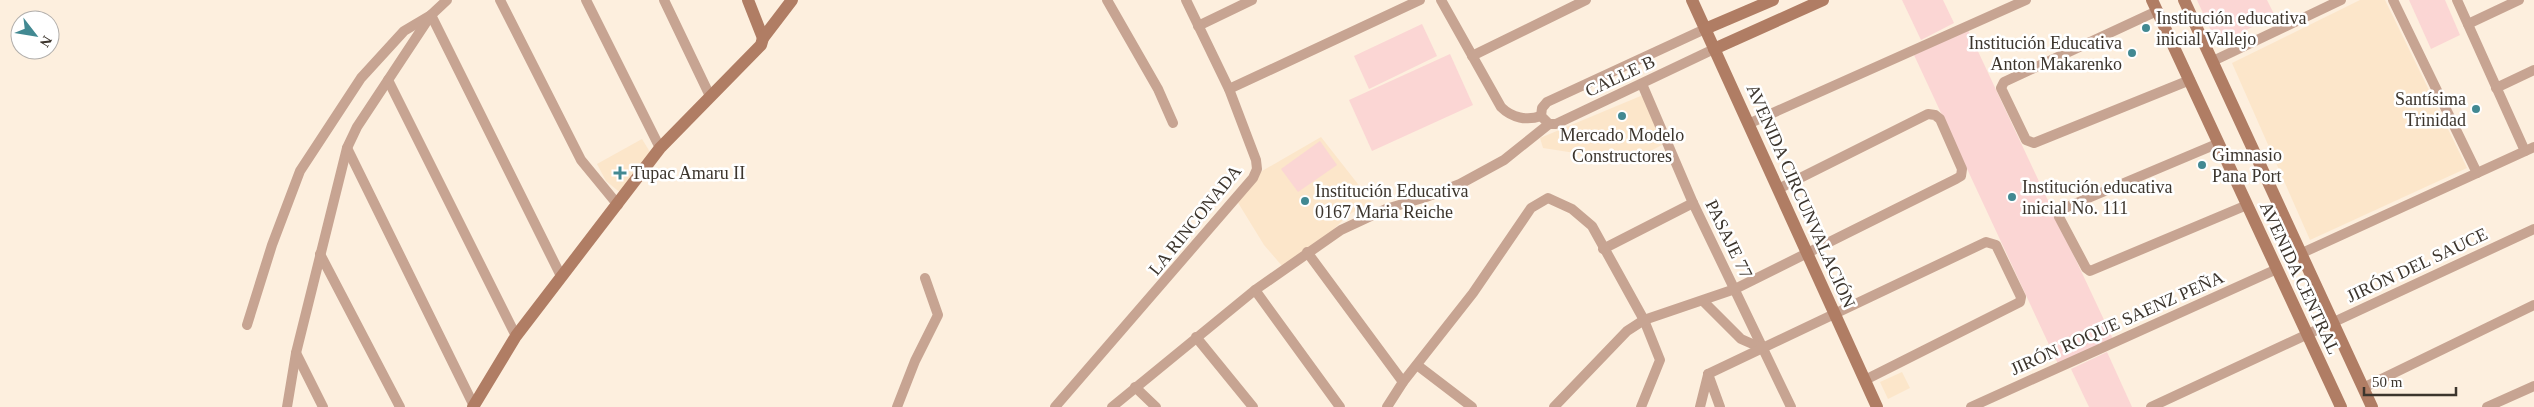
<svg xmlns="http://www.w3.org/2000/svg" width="2534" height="407" viewBox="0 0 2534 407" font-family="'Times New Roman',serif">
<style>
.built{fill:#fce6ca}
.green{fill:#fbd6d4}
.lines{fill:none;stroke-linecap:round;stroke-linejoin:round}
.street{stroke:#c7a492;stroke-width:10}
.secondary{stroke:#b07d64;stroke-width:12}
.poi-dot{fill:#428992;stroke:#fff;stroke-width:2}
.labels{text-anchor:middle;stroke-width:5;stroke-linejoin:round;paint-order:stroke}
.poi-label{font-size:18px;fill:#3c352d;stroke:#fff;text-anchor:start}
.street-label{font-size:18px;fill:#3c352d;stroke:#fff}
</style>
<rect width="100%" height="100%" fill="#fdefde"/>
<g class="built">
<polygon points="2360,0 2385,0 2467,168 2310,240 2232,63"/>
<polygon points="1643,95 1664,144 1623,165 1575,153 1543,148 1540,138"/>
<polygon points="1321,137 1372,202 1348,215 1320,243 1283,267 1264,245 1237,201 1262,171"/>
<polygon points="642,139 653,157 622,194 606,181 597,164"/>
<polygon points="1902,372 1910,388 1888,399 1880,382"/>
</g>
<g class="green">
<polygon points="1902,0 1943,0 1954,23 1921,40"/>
<polygon points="2197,0 2267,0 2275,16 2217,44"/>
<polygon points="2409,0 2445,0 2460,35 2431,49"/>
<polygon points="1422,24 1437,56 1369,89 1354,56"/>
<polygon points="1968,30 2113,339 2058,364 1914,55"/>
<polygon points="1450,54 1473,105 1372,151 1349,100"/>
<polygon points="1320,141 1337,165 1298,192 1281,169"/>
<polygon points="2107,352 2132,407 2089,407 2071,369"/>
</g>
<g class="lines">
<g class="street">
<polyline points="500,0 581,160 618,205"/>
<polyline points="586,0 660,148"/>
<polyline points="664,0 710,96"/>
<polyline points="1107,0 1158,89 1173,123"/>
<path d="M1441 0 1501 107C1512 118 1527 121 1541 116"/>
<polyline points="2393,0 2477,173"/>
<polyline points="2457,0 2525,151"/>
<polyline points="2157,11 2004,82 2001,88 2026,140 2034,143 2190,80"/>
<polyline points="2468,24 2519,0"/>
<polyline points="1198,26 1252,0"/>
<polyline points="1705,29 1547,102 1542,108 1541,116 1549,124 1556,124 1714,49"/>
<polyline points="1472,56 1586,0"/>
<polyline points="2213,61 2341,0"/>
<polyline points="388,80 516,336"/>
<polyline points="1642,84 1693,203 1791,407"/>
<polyline points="2496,88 2534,70"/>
<polyline points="1229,89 1420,0"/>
<polyline points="1748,124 2026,0"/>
<polyline points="2219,143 2067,207 2061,211 2059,217 2086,268 2090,271 2247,205"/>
<polyline points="347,148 474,406"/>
<polyline points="1603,249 1693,203"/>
<polyline points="1307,252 1403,382"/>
<polyline points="2302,253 2534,147"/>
<polyline points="320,254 400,407"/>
<polyline points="1255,290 1340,407"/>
<polyline points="1703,301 1741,339 1764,349"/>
<polyline points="247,325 272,245 300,171 361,78 404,31 431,15 561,276"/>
<polyline points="1196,337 1253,407"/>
<polyline points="296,353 323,407"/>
<polyline points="1417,365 1472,407"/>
<polyline points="1708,374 1986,242 1996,245 2021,297 2020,302 1865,380"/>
<polyline points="1708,374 1720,407"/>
<polyline points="1135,387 1156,407"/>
<polyline points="2363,388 2534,305"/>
<polyline points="287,407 296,353 347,148 357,127 431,15 447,0"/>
<polyline points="897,407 915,361 938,315 925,278"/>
<polyline points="1055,407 1253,178 1257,169 1256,160 1229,89 1186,0"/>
<polyline points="1112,407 1255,290 1341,230 1386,209 1426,197 1460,184 1504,160 1549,124"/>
<polyline points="1387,407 1403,382 1473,293 1531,208 1548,198 1572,209 1592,226 1644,320 1660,360 1641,407"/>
<polyline points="1554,407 1627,331 1644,320 1735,289 1956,179 1961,176 1962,169 1940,119 1935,115 1928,114 1778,189"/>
<polyline points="1700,407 1708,375"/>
<polyline points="1971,407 2277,269"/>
<polyline points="2151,407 2534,229"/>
<polyline points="2487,407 2534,386"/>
</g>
<g class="secondary">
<polyline points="748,0 763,38"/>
<polyline points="1692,0 1877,407"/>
<polyline points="2152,0 2341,407"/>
<polyline points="2184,0 2372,407"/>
<polyline points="1705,29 1773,0"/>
<polyline points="1714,49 1823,0"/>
<polyline points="473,407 516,336 660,148 761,45 763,38 792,0"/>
</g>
</g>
<g class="poi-dot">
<circle cx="2146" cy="28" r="5"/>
<circle cx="2132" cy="53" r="5"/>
<circle cx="2476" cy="109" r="5"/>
<circle cx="1622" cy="116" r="5"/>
<circle cx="2202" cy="165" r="5"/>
<path d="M617.5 165.5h5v5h5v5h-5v5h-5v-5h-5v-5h5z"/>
<circle cx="2012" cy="197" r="5"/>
<circle cx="1305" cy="201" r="5"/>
</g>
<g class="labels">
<g class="poi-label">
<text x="2156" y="24">Institución educativa<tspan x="2156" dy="21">inicial Vallejo</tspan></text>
<text x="2122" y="49" text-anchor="end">Institución Educativa<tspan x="2122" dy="21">Anton Makarenko</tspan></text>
<text x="2466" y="105" text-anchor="end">Santísima<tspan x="2466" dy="21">Trinidad</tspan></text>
<text x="1622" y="141" text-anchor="middle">Mercado Modelo<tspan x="1622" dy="21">Constructores</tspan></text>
<text x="2212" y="161">Gimnasio<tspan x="2212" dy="21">Pana Port</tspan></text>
<text x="631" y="179">Tupac Amaru II</text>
<text x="2022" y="193">Institución educativa<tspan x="2022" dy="21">inicial No. 111</tspan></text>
<text x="1315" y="197">Institución Educativa<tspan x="1315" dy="21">0167 Maria Reiche</tspan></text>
</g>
<g class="street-label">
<text transform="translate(1620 76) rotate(-25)" y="6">CALLE B</text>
<text transform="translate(1801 196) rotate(66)" y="6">AVENIDA CIRCUNVALACIÓN</text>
<text transform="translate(1195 220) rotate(-51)" y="6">LA RINCONADA</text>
<text transform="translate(1729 239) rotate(64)" y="6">PASAJE 77</text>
<text transform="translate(2417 265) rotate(-25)" y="6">JIRÓN DEL SAUCE</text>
<text transform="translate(2300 278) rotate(65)" y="6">AVENIDA CENTRAL</text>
<text transform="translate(2117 323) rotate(-24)" y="6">JIRÓN ROQUE SAENZ PEÑA</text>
</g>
</g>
<g transform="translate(35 35) rotate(121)"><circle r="24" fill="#ffffff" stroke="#b1aeab"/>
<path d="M0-4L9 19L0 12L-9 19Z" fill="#428992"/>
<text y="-8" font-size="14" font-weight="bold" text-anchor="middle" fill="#3c352d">N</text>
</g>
<path d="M2364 387v8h92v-8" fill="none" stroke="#3c352d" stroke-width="2.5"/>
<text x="2372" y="387" font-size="15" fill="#3c352d" stroke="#ffffff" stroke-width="4" paint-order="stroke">50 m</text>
</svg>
